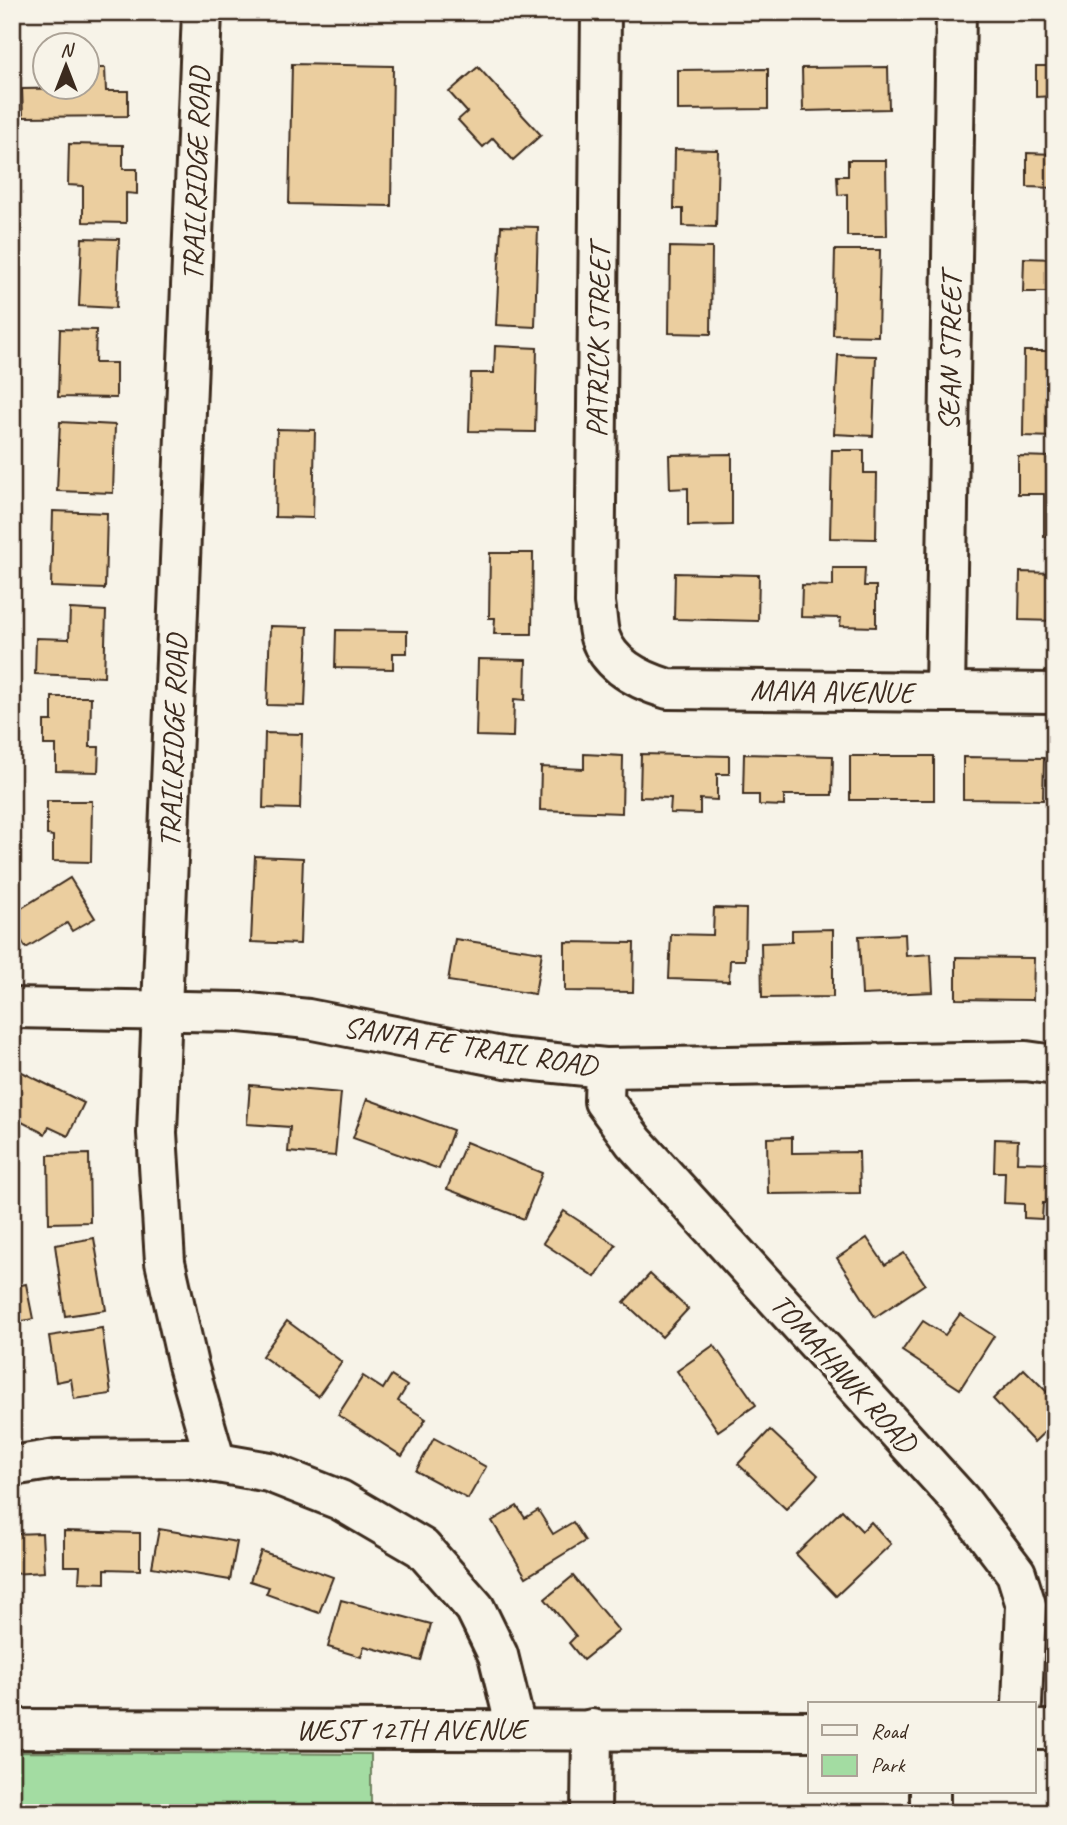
<svg xmlns="http://www.w3.org/2000/svg" width="1067" height="1825" viewBox="0 0 1067 1825" font-family="Caveat,sans-serif">
<style>
.green{fill:#a3dca2;stroke:#6f8360;stroke-width:2}
.building{fill:#ebce9f;stroke:#3b2a1e;stroke-width:2}
.lines{fill:none;stroke-linecap:round;stroke-linejoin:round}
.minor-casing{stroke:#3b2a1e;stroke-width:44}
.major-casing{stroke:#3b2a1e;stroke-width:44}
.path{stroke:#3b2a1e;stroke-width:4.5;stroke-dasharray:5 5;stroke-linecap:butt}
.minor{stroke:#f7f3e8;stroke-width:38}
.major{stroke:#f7f3e8;stroke-width:38}
.labels{text-anchor:middle;stroke-width:7;stroke-linejoin:round;paint-order:stroke}
.street-label{font-size:30px;fill:#3b2a1e;stroke:#f7f3e8}
</style>
<rect width="100%" height="100%" fill="#f7f3e8"/>
<filter id="ink" filterUnits="userSpaceOnUse"><feTurbulence type="fractalNoise" baseFrequency=".0143" numOctaves="2"/><feDisplacementMap in="SourceGraphic" scale="14" xChannelSelector="R" yChannelSelector="G"/><feConvolveMatrix kernelMatrix="1 2 1 2 8 2 1 2 1" color-interpolation-filters="sRGB"/></filter>
<g filter="url(#ink)">
<polygon class="green" points="12,1752 371,1754 371,1813 12,1813"/>
<g class="building">
<polygon points="292,64 393,66 391,206 289,204"/>
<polygon points="1036,66 1055,66 1055,140 1054,96 1036,97"/>
<polygon points="478,67 541,135 513,160 493,138 483,147 458,120 467,112 449,92"/>
<polygon points="888,67 889,109 803,111 802,68"/>
<polygon points="88,68 105,68 106,91 128,91 128,116 23,117 22,89 88,88"/>
<polygon points="768,69 768,109 678,110 678,70"/>
<polygon points="69,144 123,145 123,169 137,169 137,194 126,193 126,223 83,222 83,186 68,185"/>
<polygon points="675,149 718,150 716,227 683,226 683,209 674,209"/>
<polygon points="1027,153 1055,154 1055,188 1027,187"/>
<polygon points="848,160 886,160 887,236 847,236 847,194 838,195 837,176 848,176"/>
<polygon points="501,226 538,227 535,327 496,325"/>
<polygon points="82,238 119,239 116,308 79,306"/>
<polygon points="670,247 712,248 711,334 669,333"/>
<polygon points="835,250 880,250 878,336 833,335"/>
<polygon points="1024,258 1055,259 1055,330 1053,329 1053,292 1023,292"/>
<polygon points="60,329 96,330 95,363 116,363 116,398 58,397"/>
<polygon points="495,346 537,348 535,432 469,431 471,373 494,373"/>
<polygon points="1024,351 1055,351 1055,437 1023,436"/>
<polygon points="838,355 876,356 873,436 834,434"/>
<polygon points="60,422 115,425 113,493 57,491"/>
<polygon points="277,429 315,430 313,518 275,517"/>
<polygon points="832,450 864,450 864,473 877,473 876,539 830,538"/>
<polygon points="732,454 732,525 688,526 688,488 670,489 669,455"/>
<polygon points="1018,456 1052,457 1052,466 1055,466 1055,537 1044,537 1044,494 1018,494"/>
<polygon points="53,511 107,513 105,589 51,587"/>
<polygon points="490,553 533,553 532,634 494,634 495,618 489,618"/>
<polygon points="833,568 865,568 864,586 876,586 876,627 840,626 841,618 801,617 802,585 833,586"/>
<polygon points="1020,572 1055,573 1055,621 1019,620"/>
<polygon points="675,573 759,575 758,621 674,619"/>
<polygon points="70,609 106,611 104,677 35,674 36,638 69,639"/>
<polygon points="270,626 308,627 305,706 267,705"/>
<polygon points="336,630 407,631 407,653 393,653 393,669 335,668"/>
<polygon points="478,659 526,660 525,700 514,699 513,737 476,736"/>
<polygon points="52,697 91,697 90,747 99,747 98,772 56,771 56,745 44,745 44,721 52,721"/>
<polygon points="265,733 302,734 300,809 263,808"/>
<polygon points="584,754 623,756 622,813 540,810 541,767 584,769"/>
<polygon points="641,754 729,756 729,774 717,774 717,800 700,799 700,814 670,813 671,798 640,797"/>
<polygon points="744,754 833,756 832,795 784,795 784,806 759,805 759,795 743,795"/>
<rect x="850" y="756" width="84" height="44"/>
<polygon points="963,757 1044,758 1043,800 963,799"/>
<polygon points="47,801 92,801 91,862 53,861 53,836 47,835"/>
<polygon points="255,856 303,858 300,944 251,942"/>
<polygon points="70,878 95,918 72,931 67,923 26,948 12,926 12,914"/>
<polygon points="714,908 746,909 745,960 730,960 729,981 669,979 671,934 713,935"/>
<polygon points="833,929 833,997 762,998 761,943 792,942 792,930"/>
<polygon points="905,934 906,956 931,954 933,992 862,995 859,936"/>
<polygon points="455,939 542,952 535,994 448,981"/>
<polygon points="565,942 634,943 633,992 565,991"/>
<polygon points="956,957 1034,958 1033,1000 956,999"/>
<polygon points="18,1070 84,1103 68,1136 49,1127 45,1134 12,1117 12,1083"/>
<polygon points="250,1085 341,1093 335,1156 288,1152 290,1127 247,1124"/>
<polygon points="367,1099 453,1130 439,1169 353,1138"/>
<polygon points="792,1137 792,1153 859,1152 860,1193 768,1194 767,1138"/>
<polygon points="995,1139 1018,1140 1017,1162 1055,1163 1055,1203 1043,1203 1042,1219 1024,1218 1024,1204 1004,1203 1005,1172 994,1172"/>
<polygon points="466,1142 542,1173 524,1219 447,1189"/>
<polygon points="89,1154 90,1222 49,1223 48,1155"/>
<polygon points="564,1211 616,1245 595,1277 543,1243"/>
<polygon points="94,1238 106,1310 65,1316 55,1245"/>
<polygon points="867,1238 885,1265 904,1253 925,1284 875,1317 837,1258"/>
<polygon points="650,1274 688,1309 662,1337 624,1302"/>
<polygon points="26,1284 33,1319 12,1323 12,1287"/>
<polygon points="960,1314 994,1336 960,1389 902,1351 923,1321 945,1335"/>
<polygon points="287,1321 342,1362 318,1396 262,1356"/>
<polygon points="102,1328 111,1394 74,1399 71,1379 56,1382 49,1336"/>
<polygon points="714,1345 756,1405 718,1431 677,1371"/>
<polygon points="1024,1369 1055,1400 1055,1422 1034,1442 993,1399"/>
<polygon points="363,1376 383,1389 391,1376 407,1386 398,1401 426,1419 402,1456 338,1415"/>
<polygon points="770,1430 818,1475 786,1509 738,1464"/>
<polygon points="434,1438 486,1467 468,1499 416,1471"/>
<polygon points="517,1506 525,1518 538,1510 553,1534 573,1522 585,1541 526,1577 492,1521"/>
<polygon points="842,1510 862,1531 871,1522 891,1544 836,1596 796,1554"/>
<polygon points="159,1529 237,1542 230,1580 152,1567"/>
<polygon points="64,1531 140,1533 140,1570 105,1569 105,1583 79,1582 80,1566 64,1566"/>
<polygon points="42,1533 44,1572 12,1574 12,1534"/>
<polygon points="261,1551 333,1577 319,1613 266,1594 269,1587 250,1581"/>
<polygon points="573,1576 619,1631 583,1660 569,1643 576,1636 545,1599"/>
<polygon points="341,1600 431,1624 421,1661 364,1646 361,1657 328,1647"/>
<rect x="440" y="1803" width="81" height="10"/>
<polygon points="874,1807 875,1813 812,1813 812,1808"/>
</g>
<g class="lines">
<g class="minor-casing">
<g id="minor">
<polyline points="202,12 157,1133 165,1262 188,1365 216,1463"/>
<path d="M601 12 595 603C597 614 597 627 600 637 610 666 641 681 668 689L1055 693"/>
<polyline points="945,692 956,12"/>
<polyline points="12,1008 240,1012 308,1019 506,1058 605,1068 1026,1061 1055,1065"/>
<polyline points="605,1068 604,1101 634,1142 961,1501 1016,1573 1026,1605 1022,1704"/>
<polyline points="12,1466 56,1459 189,1458 269,1472 340,1500 422,1548 475,1608 498,1655 516,1728"/>
<polyline points="591,1813 592,1729"/>
<polyline points="930,1813 930,1792"/>
</g>
</g>
<g class="major-casing">
<g id="major">
<polyline points="12,1729 810,1731"/>
<polyline points="1034,1730 1055,1730"/>
</g>
</g>
<polyline class="path" points="12,1811 96,1813"/>
<use href="#minor" class="minor"/>
<use href="#major" class="major"/>
</g>
</g>
<g class="labels">
<g class="street-label">
<text transform="translate(196 174) rotate(-88)" y="10">TRAILRIDGE ROAD</text>
<text transform="translate(598 341) rotate(-89)" y="10">PATRICK STREET</text>
<text transform="translate(950 352) rotate(-89)" y="10">SEAN STREET</text>
<text transform="translate(832 691) rotate(1)" y="10">MAVA AVENUE</text>
<text transform="translate(173 741) rotate(-88)" y="10">TRAILRIDGE ROAD</text>
<text transform="translate(470 1046) rotate(9)" y="10">SANTA FE TRAIL ROAD</text>
<text transform="translate(844 1373) rotate(48)" y="10">TOMAHAWK ROAD</text>
<text x="411" y="1739">WEST 12TH AVENUE</text>
</g>
</g>
<rect width="1067" height="1825" fill="none" stroke="#f7f3e8" stroke-width="42"/>
<rect x="21" y="21" width="1025" height="1783" fill="none" stroke="#3b2a1e" stroke-width="2.5" filter="url(#ink)"/>
<rect x="808" y="1702" width="228" height="91" fill="#f7f3e8" stroke="#aca397" stroke-width="2"/>
<rect x="822" y="1725" width="35" height="10" fill="#f7f3e8" stroke="#aca397" stroke-width="2"/>
<text x="871" y="1738" font-size="21" fill="#3b2a1e">Road</text>
<rect x="822" y="1755" width="35" height="21" fill="#a3dca2" stroke="#aca397" stroke-width="2"/>
<text x="871" y="1772" font-size="21" fill="#3b2a1e">Park</text>
<g transform="translate(66 66)"><circle r="33" fill="#f7f3e8" stroke="#aca397" stroke-width="2"/>
<path d="M0-5L12 26L0 18L-12 26Z" fill="#3b2a1e"/>
<text y="-10" font-size="19" font-weight="bold" text-anchor="middle" fill="#3b2a1e">N</text>
</g>
</svg>
